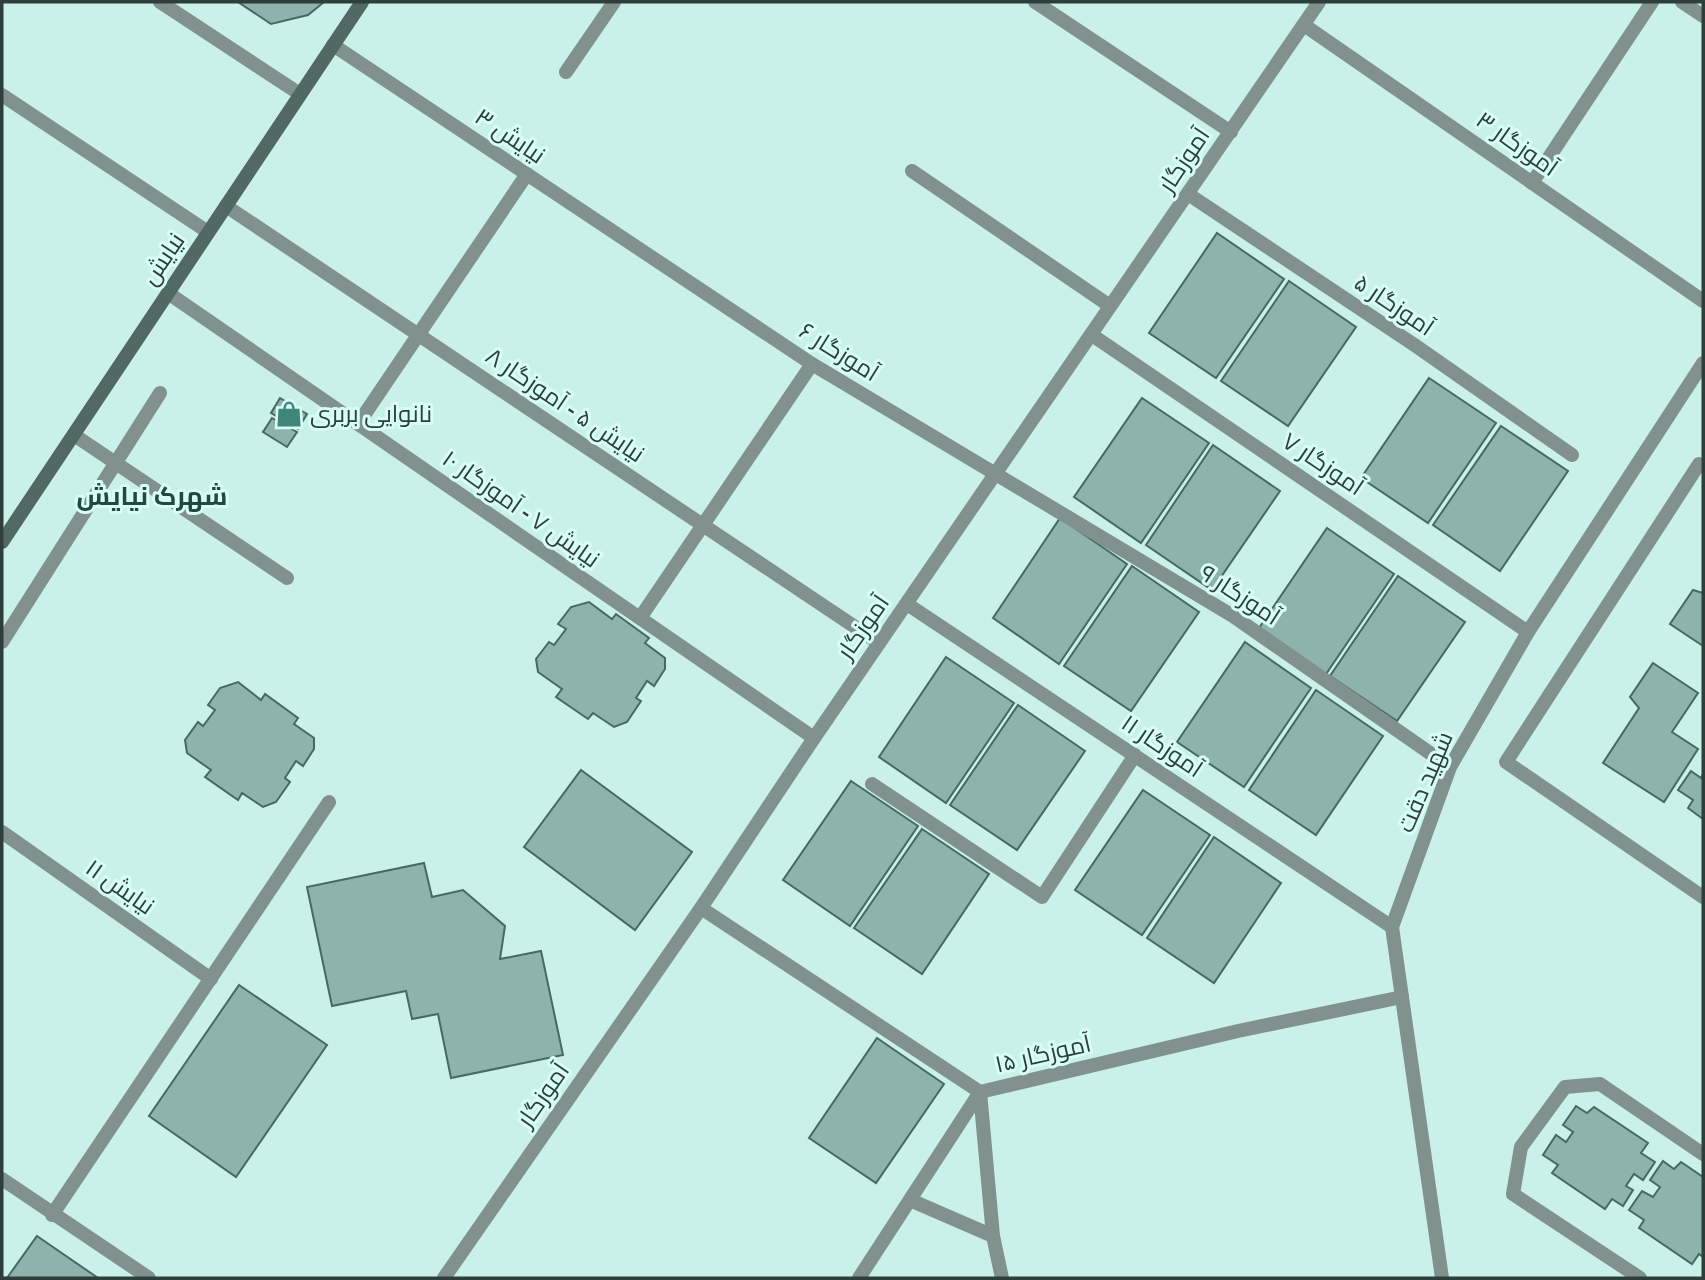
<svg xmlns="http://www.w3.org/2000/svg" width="1705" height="1280" viewBox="0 0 1705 1280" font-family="'Archivo Narrow',Cairo,sans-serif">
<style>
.building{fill:#8db3ac;stroke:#466a63;stroke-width:2}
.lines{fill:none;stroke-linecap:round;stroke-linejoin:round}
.lane{stroke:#81918e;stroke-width:14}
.street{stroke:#81918e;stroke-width:14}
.secondary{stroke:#516864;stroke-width:14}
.labels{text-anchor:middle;stroke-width:6;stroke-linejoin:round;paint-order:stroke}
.street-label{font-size:24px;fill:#2e3e3b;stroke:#d6fef6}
.poi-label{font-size:24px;fill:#2e3e3b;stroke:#d6fef6;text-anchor:start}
.neighbourhood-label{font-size:26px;font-weight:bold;fill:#244741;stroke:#d6fef6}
</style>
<rect width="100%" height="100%" fill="#c9f1e9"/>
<g class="building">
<polygon points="238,2 324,2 308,15 271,24"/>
<polygon points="1217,233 1284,279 1216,378 1149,333"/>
<polygon points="1289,281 1356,327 1288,426 1221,381"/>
<polygon points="1429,378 1496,423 1428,523 1361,478"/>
<polygon points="280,398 307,414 298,429 271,413"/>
<polygon points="1142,398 1209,443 1141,543 1074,497"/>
<polygon points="272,418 297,432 287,447 263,432"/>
<polygon points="1501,426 1568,471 1500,571 1433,525"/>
<polygon points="1213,445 1280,491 1212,590 1146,545"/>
<polygon points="1060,518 1127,564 1059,664 993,618"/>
<polygon points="1327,528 1394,574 1326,674 1259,628"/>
<polygon points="1132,566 1199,612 1131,711 1064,666"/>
<polygon points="1398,576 1465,622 1397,721 1330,676"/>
<polygon points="1693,590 1703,593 1703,646 1670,624"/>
<polygon points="589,602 612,619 616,614 649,638 645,643 665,658 665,669 654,686 647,681 636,698 641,701 627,722 614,727 593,713 588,719 556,697 562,689 538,672 536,659 549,642 554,645 566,629 558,624 571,607"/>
<polygon points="1245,642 1311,688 1244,787 1177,742"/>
<polygon points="946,657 1014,703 946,803 879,757"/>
<polygon points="1653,663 1698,693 1672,732 1698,749 1664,802 1603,763 1639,708 1630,697"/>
<polygon points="238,682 261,700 265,694 298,718 294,724 314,738 314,749 303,766 296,761 285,778 290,782 276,802 263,807 242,793 238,800 205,777 211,770 187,753 185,740 198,722 203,726 215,710 208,705 220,688"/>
<polygon points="1316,690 1383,736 1316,835 1249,790"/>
<polygon points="1018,705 1085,751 1017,850 950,805"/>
<polygon points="581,770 692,852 635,930 524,847"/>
<polygon points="1691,771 1701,778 1703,774 1703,819 1688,808 1693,800 1678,790"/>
<polygon points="851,781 918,826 850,926 783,880"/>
<polygon points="1143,790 1210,835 1142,935 1075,890"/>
<polygon points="922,829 989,874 922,974 854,928"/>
<polygon points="1214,837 1281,883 1214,983 1147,938"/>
<polygon points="424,863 432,897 463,890 505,926 500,959 541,951 563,1055 451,1078 438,1014 412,1019 406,991 332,1006 307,887"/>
<polygon points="239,985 327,1045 236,1177 149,1116"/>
<polygon points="877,1038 944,1084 876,1183 809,1138"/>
<polygon points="1576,1106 1587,1113 1594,1107 1648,1143 1641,1153 1655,1162 1643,1180 1634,1174 1626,1186 1633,1190 1623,1206 1612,1199 1605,1209 1552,1173 1558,1165 1543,1155 1556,1135 1566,1142 1573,1132 1563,1125"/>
<polygon points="1663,1161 1674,1169 1681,1162 1703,1177 1703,1257 1699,1254 1692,1264 1639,1228 1644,1220 1629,1210 1642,1191 1653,1197 1660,1187 1650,1180"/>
<polygon points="37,1236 98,1278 7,1278"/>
</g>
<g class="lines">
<g class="lane">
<polyline points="358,424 527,174"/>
<polyline points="640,618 812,364"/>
</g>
<g class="street">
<polyline points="160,2 300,94"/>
<polyline points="1035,2 1231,132"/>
<polyline points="1682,2 1703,16"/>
<polyline points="1304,25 1703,301"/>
<polyline points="333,45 812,364 1233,616 1450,767"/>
<polyline points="566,72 614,2"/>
<polyline points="2,95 208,232"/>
<polyline points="912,171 1110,306"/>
<polyline points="1532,183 1652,2"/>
<polyline points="1188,194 1416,346 1572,455"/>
<polyline points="226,206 879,643"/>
<polyline points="168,293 814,738"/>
<polyline points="1092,335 1528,632"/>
<polyline points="74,435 287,578"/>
<polyline points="1703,466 1699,464 1506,762 1703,897"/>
<polyline points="907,604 1392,927"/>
<polyline points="2,642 160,393"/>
<polyline points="872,784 1042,897 1135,755"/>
<polyline points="2,832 211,979"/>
<polyline points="701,908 980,1092 1238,1031 1402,997"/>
<polyline points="980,1092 993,1236 1002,1278"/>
<polyline points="2,1179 149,1278"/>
<polyline points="910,1200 993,1236"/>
<polyline points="52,1215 329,802"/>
<polyline points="444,1278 701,908 814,738 1319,2"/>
<polyline points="859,1278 980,1092"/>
<polyline points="1442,1278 1392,927 1450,767 1528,632 1703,363"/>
<polyline points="1640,1278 1513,1194 1521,1147 1565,1087 1600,1084 1703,1154"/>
</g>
<polyline class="secondary" points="2,542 362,2"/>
</g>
<defs>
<g id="shop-bare" transform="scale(2.1)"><path d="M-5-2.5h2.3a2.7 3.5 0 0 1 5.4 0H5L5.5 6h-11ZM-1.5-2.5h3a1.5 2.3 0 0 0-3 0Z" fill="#42867b" stroke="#d6fef6" stroke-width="2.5" paint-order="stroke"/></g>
</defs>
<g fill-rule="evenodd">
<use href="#shop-bare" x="289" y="414"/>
</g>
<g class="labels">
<g class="street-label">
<text transform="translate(510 136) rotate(34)" y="8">نیایش ۳</text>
<text transform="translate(1517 144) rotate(35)" y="8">آموزگار ۳</text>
<text transform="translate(1184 160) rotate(-56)" y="8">آموزگار</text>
<text transform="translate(163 259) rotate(-56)" y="8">نیایش</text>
<text transform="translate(1394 305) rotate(34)" y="8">آموزگار ۵</text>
<text transform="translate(839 352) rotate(32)" y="8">آموزگار ۶</text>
<text transform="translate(565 405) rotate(34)" y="8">نیایش ۵ - آموزگار ۸</text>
<text transform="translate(1323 464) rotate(34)" y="8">آموزگار ۷</text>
<text transform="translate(521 509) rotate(35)" y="8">نیایش ۷ - آموزگار ۱۰</text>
<text transform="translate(1240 595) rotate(33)" y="8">آموزگار ۹</text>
<text transform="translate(863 627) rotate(-55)" y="8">آموزگار</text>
<text transform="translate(1162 746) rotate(34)" y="8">آموزگار ۱۱</text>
<text transform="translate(1425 782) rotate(-67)" y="8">شهید دقت</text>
<text transform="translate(120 887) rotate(35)" y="8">نیایش ۱۱</text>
<text transform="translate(1043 1054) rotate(-13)" y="8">آموزگار ۱۵</text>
<text transform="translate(543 1095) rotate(-55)" y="8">آموزگار</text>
</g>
<g class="poi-label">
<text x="310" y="422">نانوایی بربری</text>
</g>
<g class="neighbourhood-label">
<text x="152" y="505">شهرک نیایش</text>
</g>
</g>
<rect width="1705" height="1280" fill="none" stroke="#2e3e3b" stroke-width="7"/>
</svg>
